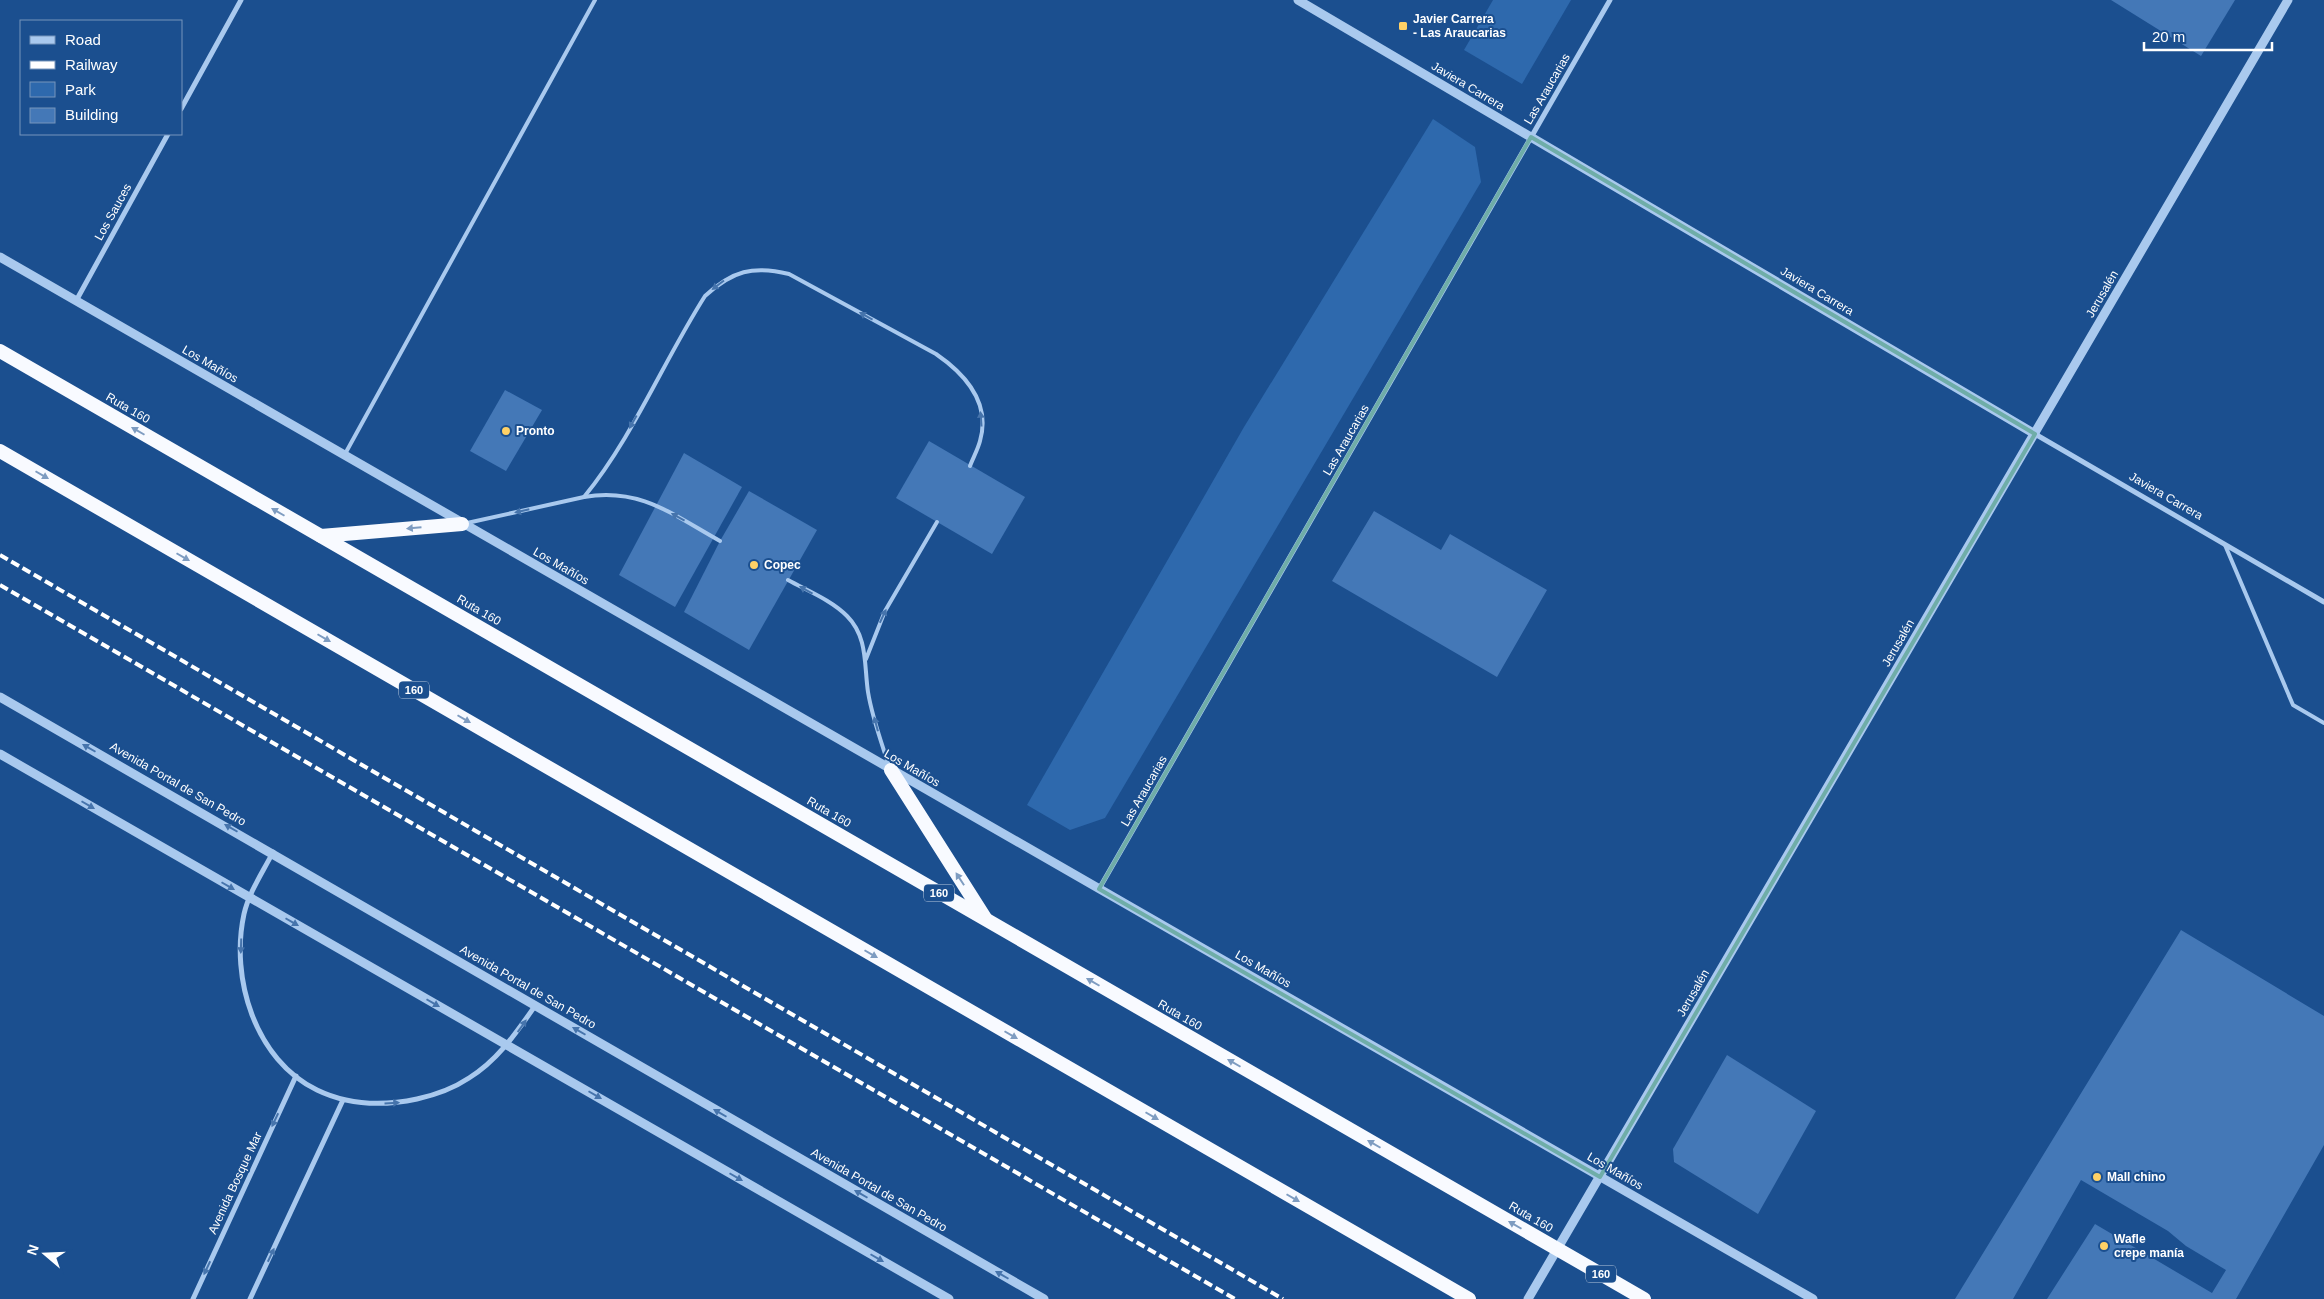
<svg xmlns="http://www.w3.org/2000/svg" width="2324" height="1299" viewBox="0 0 2324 1299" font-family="Helvetica,sans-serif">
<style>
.green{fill:#2e69ad}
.building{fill:#4478b7}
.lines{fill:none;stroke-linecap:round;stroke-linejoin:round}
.service{stroke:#a9c9ee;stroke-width:4}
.minor{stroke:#a9c9ee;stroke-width:5}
.tertiary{stroke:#a9c9ee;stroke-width:9}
.trunk{stroke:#f8faff;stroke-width:14}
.rail{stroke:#fff;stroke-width:4;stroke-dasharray:9 4;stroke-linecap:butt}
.oneway{fill:#4674ac}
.oneway2{fill:#7e9cc1}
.marked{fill:none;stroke:#6fada8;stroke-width:4;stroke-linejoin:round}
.poi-dot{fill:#ffd166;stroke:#1b4f8f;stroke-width:2}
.labels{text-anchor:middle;stroke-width:4;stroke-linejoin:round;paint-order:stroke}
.shield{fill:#1b4f8f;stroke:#bbcadd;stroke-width:1}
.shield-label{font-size:11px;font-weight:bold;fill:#fff}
.poi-label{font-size:12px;font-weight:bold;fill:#fff;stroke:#1b4f8f;text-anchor:start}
.street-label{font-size:12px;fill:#fff;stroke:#1b4f8f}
</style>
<rect width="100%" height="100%" fill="#1b4f8f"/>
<g class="green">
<polygon points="1493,0 1571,0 1522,84 1464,50"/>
<polygon points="1433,119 1475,147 1481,182 1105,818 1070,830 1027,805 1244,427"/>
</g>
<g class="building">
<polygon points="2111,0 2235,0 2201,56"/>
<polygon points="505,390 542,410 506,471 470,451"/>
<polygon points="929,441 1025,497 992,554 896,498"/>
<polygon points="684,453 742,487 675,607 619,575"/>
<polygon points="749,491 817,530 749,650 684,612 720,541"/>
<polygon points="1374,511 1441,550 1450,534 1547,590 1497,677 1332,581"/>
<polygon points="2181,930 2324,1016 2324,1145 2236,1299 2047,1299 2095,1224 2212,1293 2226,1270 2186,1246 2168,1231 2081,1180 2013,1299 1955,1299"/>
<polygon points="1727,1055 1816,1111 1758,1214 1674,1162 1673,1149"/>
</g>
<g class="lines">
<g class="service">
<polyline points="345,454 595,0"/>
<path d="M584 497C633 437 663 362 705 296 732 271 753 265 789 274L936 354C965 374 991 403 980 441 978 449 973 458 970 466"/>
<path d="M467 523 584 497C640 487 673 515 720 541"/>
<polyline points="2225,545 2293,705 2324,723"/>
<path d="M788 580C808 591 831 600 847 616 868 637 864 665 868 692 872 717 881 741 889 766"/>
<polyline points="866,659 885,611 937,522"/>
</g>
<g class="minor">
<polyline points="181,109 241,0"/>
<polyline points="76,301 168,134"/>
<polyline points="2035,434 2324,602"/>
<path d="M273 852C263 872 249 892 244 914 230 978 255 1060 317 1090 348 1105 384 1106 417 1099 435 1095 454 1088 469 1078 498 1060 516 1033 535 1006"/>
<polyline points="1099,889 1610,0"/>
<polyline points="193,1299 296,1076"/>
<polyline points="250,1299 343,1100"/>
</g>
<g class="tertiary">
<polyline points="1298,0 2035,434"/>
<polyline points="0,257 1813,1299"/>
<polyline points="0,697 1044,1299"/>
<polyline points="0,754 949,1299"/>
<polyline points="1528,1299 2288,0"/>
</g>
<g class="trunk">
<polyline points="0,351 1644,1299"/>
<polyline points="0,451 1469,1299"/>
<polyline points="321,536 462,524"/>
<polyline points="891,770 985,918"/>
</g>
<g class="rail">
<polyline points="0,555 1283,1299"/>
<polyline points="0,585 1235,1299"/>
</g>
</g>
<defs><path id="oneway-solid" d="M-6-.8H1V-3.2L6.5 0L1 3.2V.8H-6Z" transform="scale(1.25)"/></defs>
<g class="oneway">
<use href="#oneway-solid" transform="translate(718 285) rotate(143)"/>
<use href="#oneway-solid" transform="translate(866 316) rotate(-151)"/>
<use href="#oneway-solid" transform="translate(981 419) rotate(-94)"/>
<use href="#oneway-solid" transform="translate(633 422) rotate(119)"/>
<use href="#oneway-solid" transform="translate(522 511) rotate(167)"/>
<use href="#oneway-solid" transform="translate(678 517) rotate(-151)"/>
<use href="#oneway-solid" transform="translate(806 590) rotate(-151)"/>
<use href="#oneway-solid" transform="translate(883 616) rotate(-65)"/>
<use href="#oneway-solid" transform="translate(876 724) rotate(-105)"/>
<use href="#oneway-solid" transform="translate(89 748) rotate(-150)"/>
<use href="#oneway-solid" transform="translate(88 805) rotate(30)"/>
<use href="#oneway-solid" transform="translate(231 828) rotate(-150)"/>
<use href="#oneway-solid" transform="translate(228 886) rotate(30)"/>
<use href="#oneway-solid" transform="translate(292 922) rotate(30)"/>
<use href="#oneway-solid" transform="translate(241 946) rotate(92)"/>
<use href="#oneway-solid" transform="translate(433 1003) rotate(30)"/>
<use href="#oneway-solid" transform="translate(522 1026) rotate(-55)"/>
<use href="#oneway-solid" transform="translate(579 1031) rotate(-150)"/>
<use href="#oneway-solid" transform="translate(595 1095) rotate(30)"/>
<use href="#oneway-solid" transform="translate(392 1103) rotate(-3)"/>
<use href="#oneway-solid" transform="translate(720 1113) rotate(-150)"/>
<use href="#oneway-solid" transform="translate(275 1120) rotate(115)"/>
<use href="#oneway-solid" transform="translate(736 1177) rotate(30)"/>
<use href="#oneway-solid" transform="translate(861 1194) rotate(-150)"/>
<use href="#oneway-solid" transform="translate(271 1255) rotate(-65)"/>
<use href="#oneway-solid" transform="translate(877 1258) rotate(30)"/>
<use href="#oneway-solid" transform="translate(207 1268) rotate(115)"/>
<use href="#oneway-solid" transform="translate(1002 1275) rotate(-150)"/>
</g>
<g class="oneway2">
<use href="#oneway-solid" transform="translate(138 431) rotate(-150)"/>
<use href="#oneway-solid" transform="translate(42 475) rotate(30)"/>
<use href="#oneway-solid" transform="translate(278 512) rotate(-150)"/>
<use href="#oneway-solid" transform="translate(414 528) rotate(175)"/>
<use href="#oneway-solid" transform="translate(183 557) rotate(30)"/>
<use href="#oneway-solid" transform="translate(324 638) rotate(30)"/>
<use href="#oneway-solid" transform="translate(464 719) rotate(30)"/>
<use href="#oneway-solid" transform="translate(960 879) rotate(-123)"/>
<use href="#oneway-solid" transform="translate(871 954) rotate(30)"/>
<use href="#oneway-solid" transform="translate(1093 982) rotate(-150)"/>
<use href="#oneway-solid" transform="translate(1011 1035) rotate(30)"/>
<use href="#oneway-solid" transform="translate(1234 1063) rotate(-150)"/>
<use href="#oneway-solid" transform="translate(1152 1116) rotate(30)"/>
<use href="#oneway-solid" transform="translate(1374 1144) rotate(-150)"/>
<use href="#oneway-solid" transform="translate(1293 1198) rotate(30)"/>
<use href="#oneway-solid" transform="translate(1515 1225) rotate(-150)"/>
</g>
<path class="marked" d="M1531 137 2035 434 1600 1177 1099 889Z"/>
<g class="poi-dot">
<rect x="1398" y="21" width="10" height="10" rx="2.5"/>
<circle cx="506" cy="431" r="5"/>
<circle cx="754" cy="565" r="5"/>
<circle cx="2097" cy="1177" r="5"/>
<circle cx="2104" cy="1246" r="5"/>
</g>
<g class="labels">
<g class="shield">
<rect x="399" y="681.5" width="30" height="17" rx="4"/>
<rect x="924" y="884.5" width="30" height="17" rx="4"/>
<rect x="1586" y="1265.5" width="30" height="17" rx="4"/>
</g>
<g class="shield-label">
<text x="414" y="694">160</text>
<text x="939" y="897">160</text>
<text x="1601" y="1278">160</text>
</g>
<g class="poi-label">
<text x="1413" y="23">Javier Carrera<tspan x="1413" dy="14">- Las Araucarias</tspan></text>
<text x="516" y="435">Pronto</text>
<text x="764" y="569">Copec</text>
<text x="2107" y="1181">Mall chino</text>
<text x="2114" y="1243">Wafle<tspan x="2114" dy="14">crepe manía</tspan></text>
</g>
<g class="street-label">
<text transform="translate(1468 86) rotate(31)" y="4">Javiera Carrera</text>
<text transform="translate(1547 89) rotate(-60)" y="4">Las Araucarias</text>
<text transform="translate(113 212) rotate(-61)" y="4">Los Sauces</text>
<text transform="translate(1817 291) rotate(31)" y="4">Javiera Carrera</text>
<text transform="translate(2102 294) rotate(-60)" y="4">Jerusalén</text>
<text transform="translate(210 364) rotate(30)" y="4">Los Mañíos</text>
<text transform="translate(128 408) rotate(30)" y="4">Ruta 160</text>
<text transform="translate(1346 440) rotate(-60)" y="4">Las Araucarias</text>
<text transform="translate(2166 496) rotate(30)" y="4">Javiera Carrera</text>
<text transform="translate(561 566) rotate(30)" y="4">Los Mañíos</text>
<text transform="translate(479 610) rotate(30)" y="4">Ruta 160</text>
<text transform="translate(1898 643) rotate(-60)" y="4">Jerusalén</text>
<text transform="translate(912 768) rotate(30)" y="4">Los Mañíos</text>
<text transform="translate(178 784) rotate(30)" y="4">Avenida Portal de San Pedro</text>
<text transform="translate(1144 791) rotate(-60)" y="4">Las Araucarias</text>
<text transform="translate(829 812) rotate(30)" y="4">Ruta 160</text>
<text transform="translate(1263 969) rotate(30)" y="4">Los Mañíos</text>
<text transform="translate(528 987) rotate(30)" y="4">Avenida Portal de San Pedro</text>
<text transform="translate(1693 993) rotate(-60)" y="4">Jerusalén</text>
<text transform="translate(1180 1015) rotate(30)" y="4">Ruta 160</text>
<text transform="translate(1615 1171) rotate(30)" y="4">Los Mañíos</text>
<text transform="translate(235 1183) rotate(-65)" y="4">Avenida Bosque Mar</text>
<text transform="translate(879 1190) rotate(30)" y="4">Avenida Portal de San Pedro</text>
<text transform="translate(1531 1217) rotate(30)" y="4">Ruta 160</text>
</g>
</g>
<rect x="20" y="20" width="162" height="115" fill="#1b4f8f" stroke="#7695bc"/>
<rect x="30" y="36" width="25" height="8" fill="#a9c9ee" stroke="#7695bc"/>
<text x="65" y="45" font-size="15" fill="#ffffff">Road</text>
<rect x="30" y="61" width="25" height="8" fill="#ffffff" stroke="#7695bc"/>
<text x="65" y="70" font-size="15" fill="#ffffff">Railway</text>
<rect x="30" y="82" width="25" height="15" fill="#2e69ad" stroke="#7695bc"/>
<text x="65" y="95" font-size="15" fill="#ffffff">Park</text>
<rect x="30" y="108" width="25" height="15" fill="#4478b7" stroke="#7695bc"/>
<text x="65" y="120" font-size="15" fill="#ffffff">Building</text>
<g transform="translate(45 1254) rotate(289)" stroke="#1b4f8f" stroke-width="4" paint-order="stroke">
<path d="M0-4L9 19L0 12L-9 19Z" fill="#ffffff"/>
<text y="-8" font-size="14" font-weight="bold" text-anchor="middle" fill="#ffffff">N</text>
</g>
<path d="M2144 42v8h128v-8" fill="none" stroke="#ffffff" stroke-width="2.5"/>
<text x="2152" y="42" font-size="15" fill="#ffffff" stroke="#1b4f8f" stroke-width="4" paint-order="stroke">20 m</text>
</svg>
